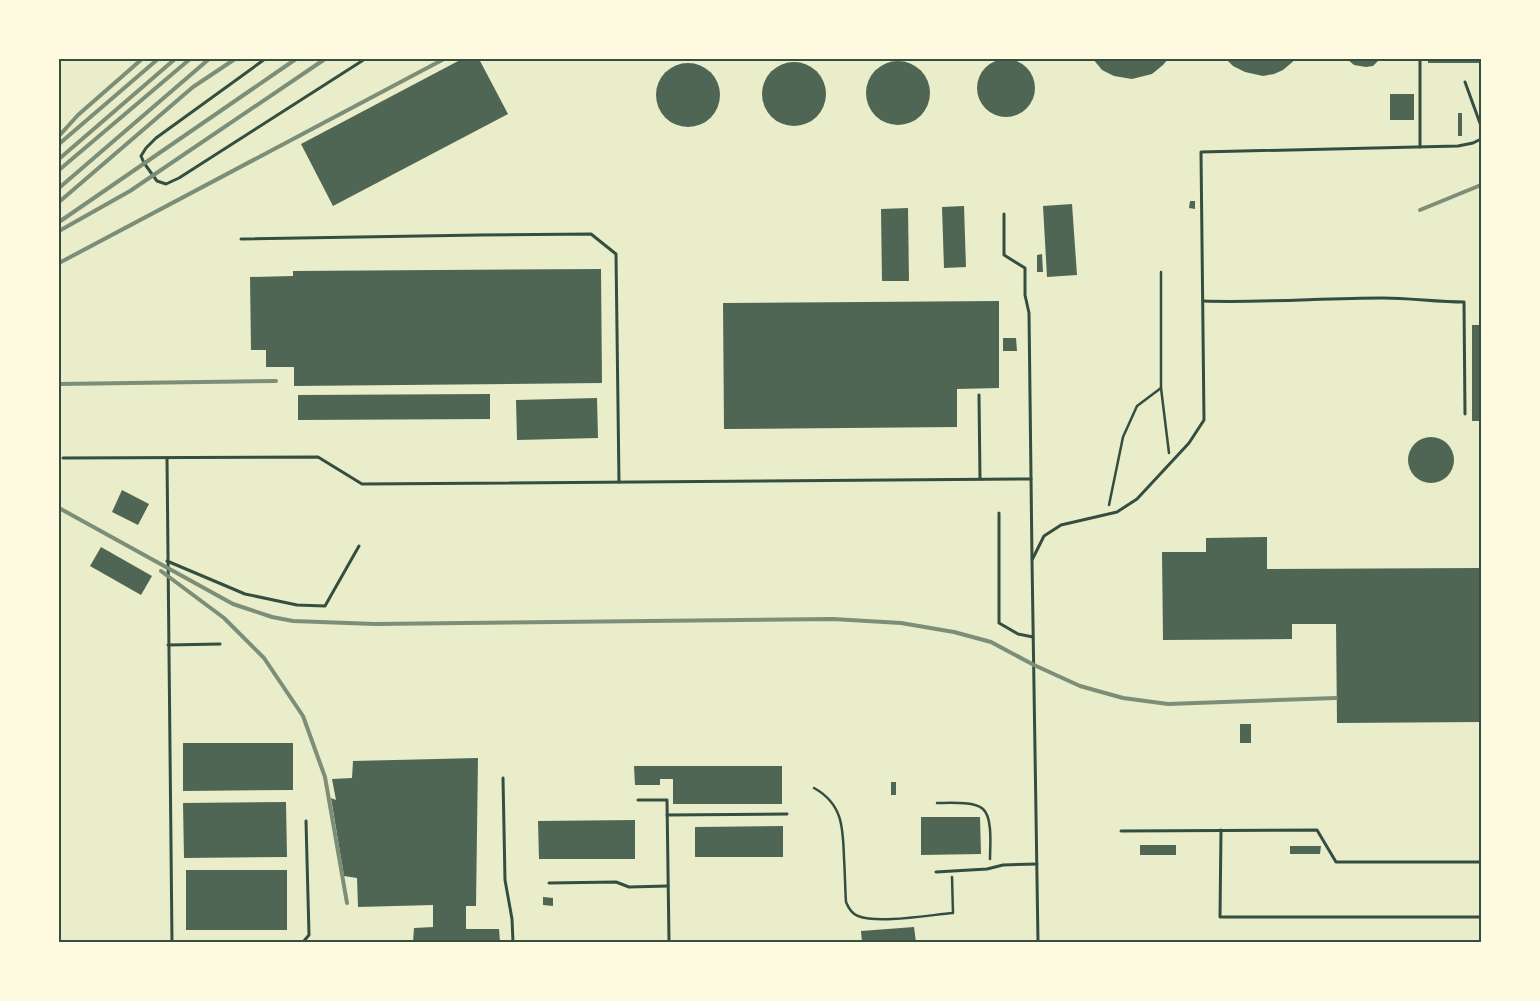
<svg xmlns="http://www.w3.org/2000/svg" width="1540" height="1001" viewBox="0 0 1540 1001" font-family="'PT Sans Narrow',sans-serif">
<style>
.building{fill:#4f6655}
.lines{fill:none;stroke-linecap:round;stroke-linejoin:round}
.path{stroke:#344e41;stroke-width:2.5}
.service{stroke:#344e41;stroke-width:3}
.rail{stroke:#7c8e77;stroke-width:4}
.neatline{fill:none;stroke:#344e41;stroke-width:2}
</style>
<rect width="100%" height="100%" fill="#e9edc9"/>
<g class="building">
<polygon points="462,59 479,59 508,114 333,206 301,144"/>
<polygon points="1093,59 1168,59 1163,65 1152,74 1132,79 1114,76 1102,70"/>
<polygon points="1226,59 1296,59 1283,70 1274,74 1263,76 1245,72 1233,66"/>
<polygon points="1347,59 1380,59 1373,66 1366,67 1354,65"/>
<rect x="1428" y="59" width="53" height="4"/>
<circle cx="1006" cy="88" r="29"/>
<circle cx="898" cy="93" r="32"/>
<circle cx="794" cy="94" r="32"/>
<circle cx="688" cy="95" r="32"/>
<rect x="1390" y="94" width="24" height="26"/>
<rect x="1458" y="113" width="4" height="23"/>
<polygon points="1190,201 1195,201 1195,209 1189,208"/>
<polygon points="1072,204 1077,275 1047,277 1043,206"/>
<polygon points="964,206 966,267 944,268 942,207"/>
<polygon points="908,208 909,281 882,281 881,209"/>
<polygon points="1042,254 1043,272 1037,272 1037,255"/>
<polygon points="601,269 602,383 294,386 294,367 266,367 266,350 251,350 250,277 293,276 293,271"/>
<polygon points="999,301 999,388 957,389 957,427 724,429 723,303"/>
<rect x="1472" y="325" width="9" height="96"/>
<polygon points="1003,338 1016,338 1017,351 1003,351"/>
<polygon points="490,394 490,419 298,420 298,395"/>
<polygon points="597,398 598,438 517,440 516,400"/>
<circle cx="1431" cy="460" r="23"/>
<polygon points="122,490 149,504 138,525 112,512"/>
<polygon points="1267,537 1267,569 1481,568 1481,722 1337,723 1336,624 1292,624 1292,639 1163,640 1162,552 1206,552 1206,538"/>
<polygon points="101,547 152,576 141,595 90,566"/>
<rect x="1240" y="724" width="11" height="19"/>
<polygon points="183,743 293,743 293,790 183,791"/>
<polygon points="478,758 476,906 466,906 466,929 499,929 500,942 413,942 414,928 433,927 433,905 358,907 357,878 344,876 331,798 336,800 332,779 352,778 353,761"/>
<polygon points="634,766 782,766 782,804 673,804 673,779 660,779 660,785 635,785"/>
<rect x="891" y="782" width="5" height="13"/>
<polygon points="286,802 287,857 184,858 183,803"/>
<polygon points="921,817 980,817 981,854 921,855"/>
<polygon points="635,820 635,859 539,859 538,821"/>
<polygon points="783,826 783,857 695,857 695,827"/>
<rect x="1140" y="845" width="36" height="10"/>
<polygon points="1290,846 1321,846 1320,854 1290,854"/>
<rect x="186" y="870" width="101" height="60"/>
<polygon points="543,897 553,898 553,906 543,905"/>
<polygon points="914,927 916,942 862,942 861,931"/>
</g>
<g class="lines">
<g class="path">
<polyline points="1161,272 1161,388 1169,453"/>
<polyline points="1109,505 1123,437 1137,406 1161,388"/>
<path d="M814 788C843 804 843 828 844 858 845 873 845 887 846 902 848 907 852 914 858 916 879 924 929 915 953 913L952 877"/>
<path d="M937 803C948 803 975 801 983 809 993 818 990 847 990 859"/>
</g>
<g class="service">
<polyline points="265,59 156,138 146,148 141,156 144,163 157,181 166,184 179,178 365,59"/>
<polyline points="1420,59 1420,147"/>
<polyline points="1465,82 1481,126"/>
<polyline points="1004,214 1004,255 1025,268 1025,295 1029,313 1032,559"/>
<polyline points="241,239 480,235 591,234 616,254 619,482"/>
<path d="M1203 301C1263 303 1323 298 1383 298 1410 298 1437 302 1464 302L1465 414"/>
<polyline points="979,395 980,479"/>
<polyline points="63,458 318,457 362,484 1031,479"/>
<polyline points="167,458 172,942"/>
<polyline points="999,513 999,623 1018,634 1033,637"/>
<polyline points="167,561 245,594 297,605 325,606 359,546"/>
<polyline points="168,645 220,644"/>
<polyline points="503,778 505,880 512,919 513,942"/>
<polyline points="638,800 667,800 669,942"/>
<polyline points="667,815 787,814"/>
<polyline points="1221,830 1220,917 1481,917"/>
<polyline points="1121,831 1317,830 1336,862 1481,862"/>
<polyline points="936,872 987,869 1003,865 1037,864"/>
<polyline points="549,883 616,882 629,887 668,886"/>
<polyline points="303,942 309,935 306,821"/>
<polyline points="1038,942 1032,560 1044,536 1061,525 1117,512 1137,499 1189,443 1204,420 1201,152 1458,146 1473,143 1481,139"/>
</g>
<g class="rail">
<polyline points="59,136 78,115 142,59"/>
<polyline points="59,144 158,59"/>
<polyline points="59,159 175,59"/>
<polyline points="59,170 190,59"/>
<polyline points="59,188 209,59"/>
<polyline points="59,202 193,87 235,59"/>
<polyline points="1420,210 1481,185"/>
<polyline points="59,222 296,59"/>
<polyline points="59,231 130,191 325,59"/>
<polyline points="59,263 444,59"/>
<polyline points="59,384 276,381"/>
<polyline points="59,508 233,604 272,617 293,621 375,624 833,619 901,623 954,632 991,642 1034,665 1080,686 1123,698 1168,704 1336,698"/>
<polyline points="161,571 224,618 264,658 303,716 325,777 347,903"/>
</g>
</g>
<rect width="1540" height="1001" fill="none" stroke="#fefae0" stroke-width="120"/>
<rect x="60" y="60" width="1420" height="881" class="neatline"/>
</svg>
